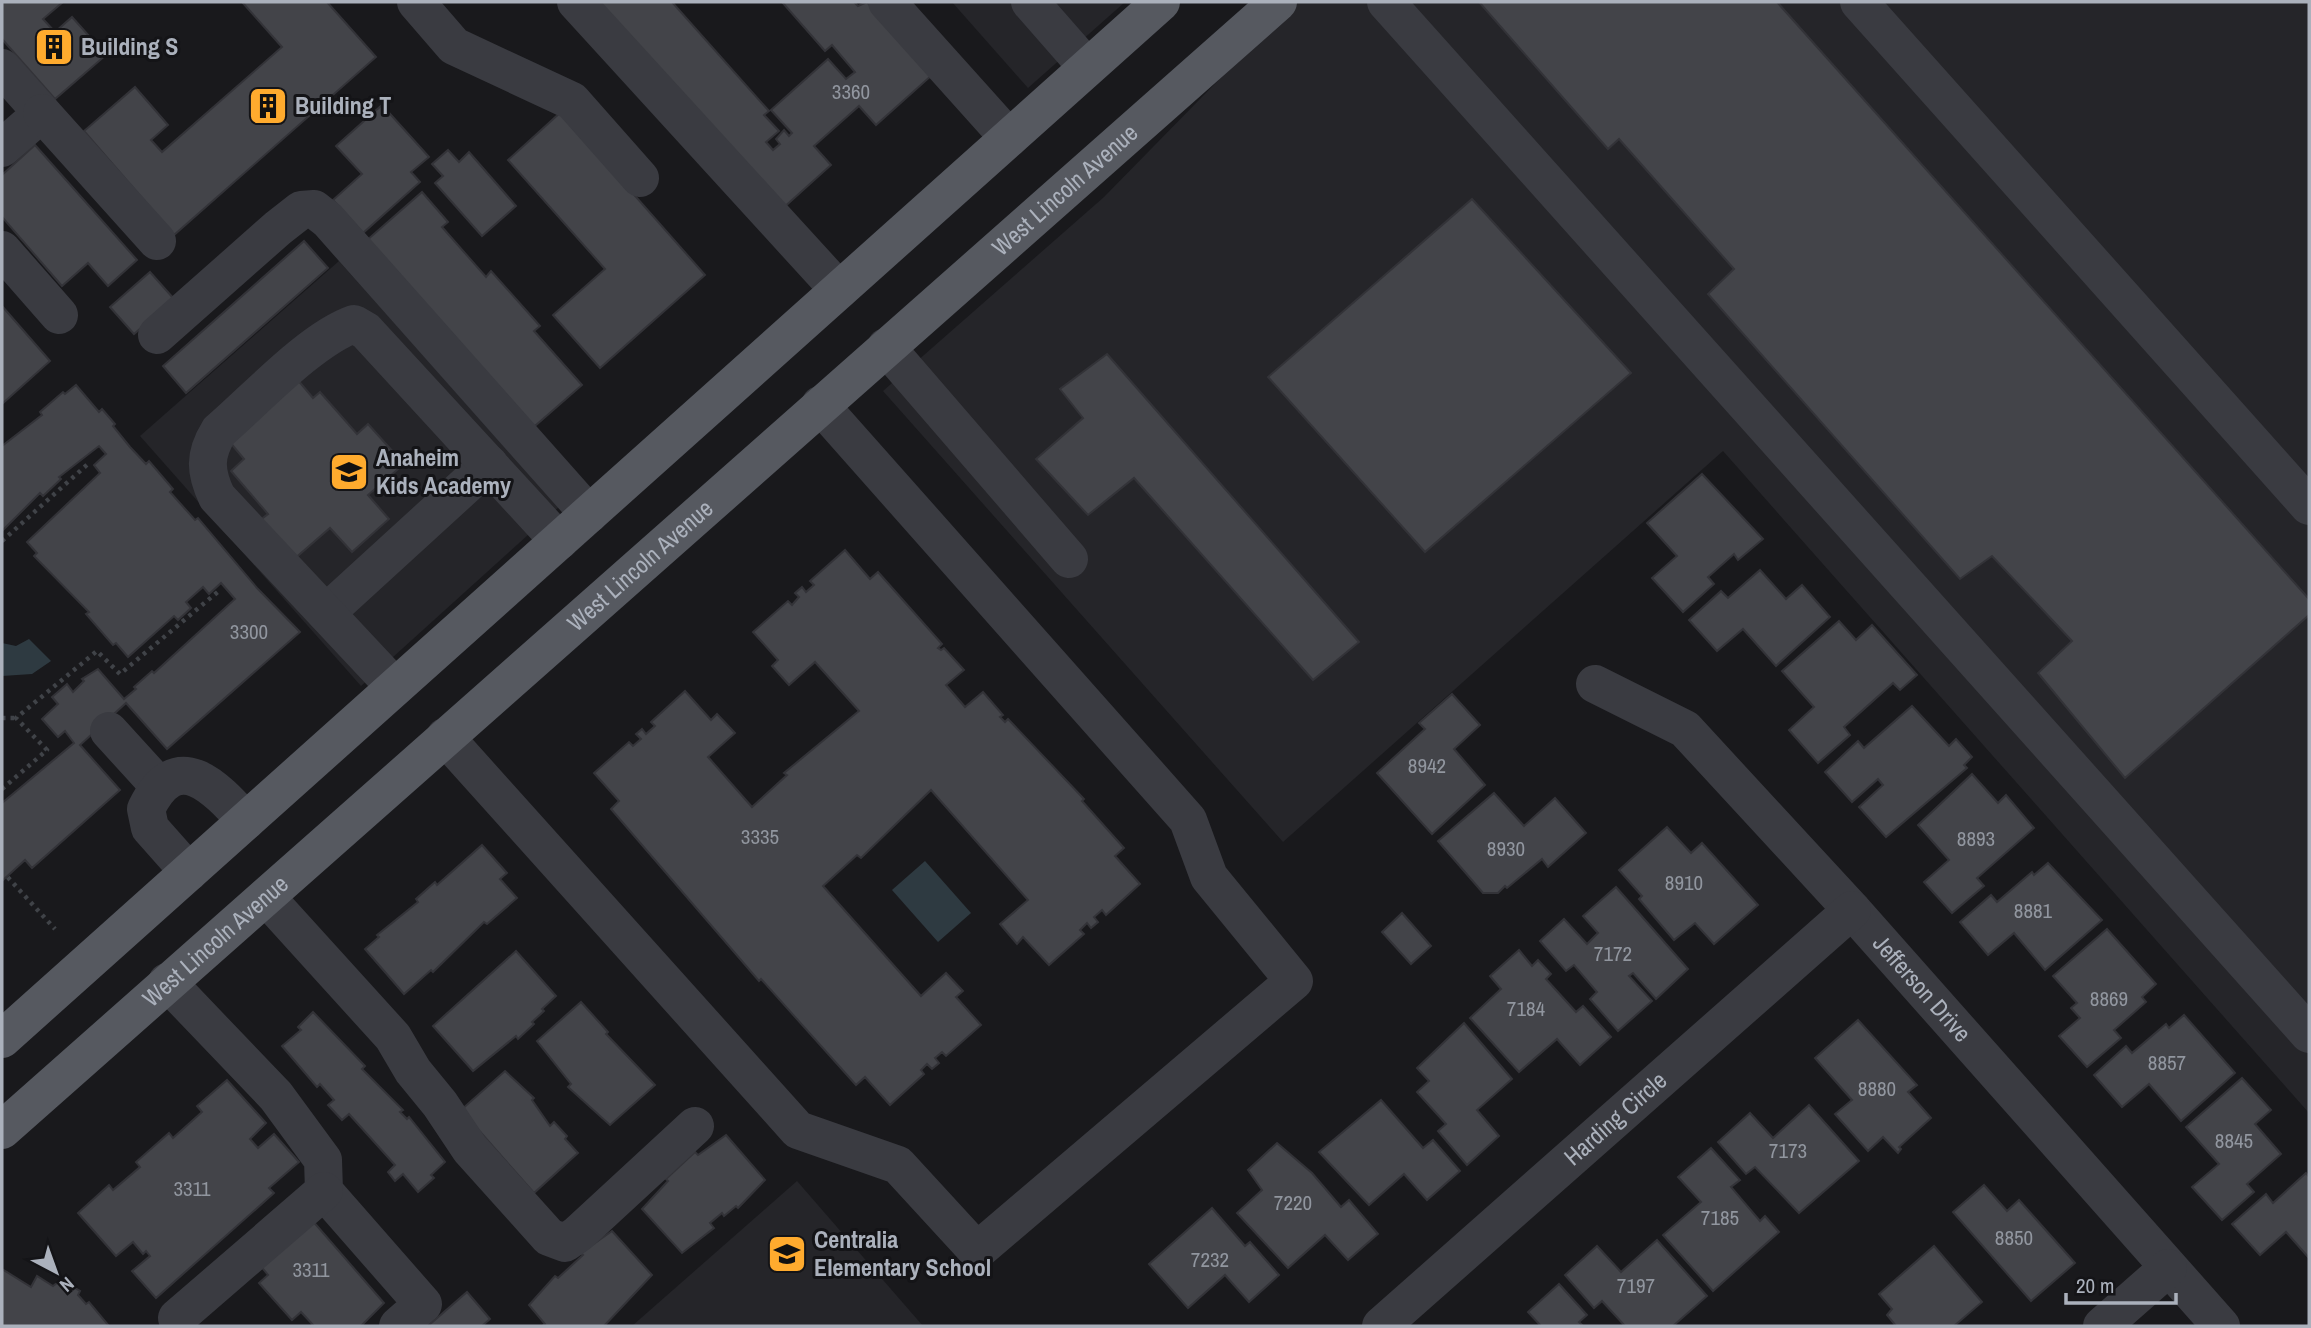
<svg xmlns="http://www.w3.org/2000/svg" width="2311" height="1328" viewBox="0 0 2311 1328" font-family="'Archivo Narrow',sans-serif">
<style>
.built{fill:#252529}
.water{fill:#2e3a41}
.building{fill:#434449;stroke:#333338;stroke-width:2}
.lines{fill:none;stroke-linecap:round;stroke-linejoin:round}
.path{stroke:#404348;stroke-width:4.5;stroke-dasharray:3.5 5;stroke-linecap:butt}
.minor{stroke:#3a3b41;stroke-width:38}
.major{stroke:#565960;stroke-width:38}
.labels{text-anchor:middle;stroke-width:6;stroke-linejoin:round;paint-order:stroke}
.number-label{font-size:21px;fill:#91969f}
.poi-label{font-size:24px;font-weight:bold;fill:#abb1bc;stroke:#141417;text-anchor:start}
.street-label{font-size:24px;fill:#abb1bc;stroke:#141417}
</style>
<rect width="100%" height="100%" fill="#19191c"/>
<g class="built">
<polygon points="952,2 1125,2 1028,88"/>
<polygon points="1295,2 2309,2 2309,1113 1723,451 1283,842 883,391 1104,197"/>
<polygon points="339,261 559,507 361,686 140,436"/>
<polygon points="797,1181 923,1326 632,1326"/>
</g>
<g class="water">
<polygon points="29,639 51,661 32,674 2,676 2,643 16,646"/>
<polygon points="925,861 971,913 938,942 892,890"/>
</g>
<g class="building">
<polygon points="2,2 63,2 43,19 55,32 72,17 106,55 55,99 2,39"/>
<polygon points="242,2 327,2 376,57 174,235 84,131 135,87 168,125 151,140 162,152 282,47"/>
<polygon points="599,2 672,2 769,111 764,115 779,131 766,142 773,150 780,144 776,139 784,130 789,136 792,133 771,110 828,59 846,79 855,72 832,45 825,51 782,2 854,2 858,6 867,2 932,75 876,125 859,106 814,146 831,165 782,209"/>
<polygon points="1479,2 1777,2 2309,599 2309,615 2125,778 2038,673 2072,641 1992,556 1960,579 1708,294 1734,269 1619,139 1608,149"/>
<polygon points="382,105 429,157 411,172 420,182 363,233 333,200 362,174 336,146"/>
<polygon points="561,112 705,275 600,368 553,315 605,269 508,160"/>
<polygon points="35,145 137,260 108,286 88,263 62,286 2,217 2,175"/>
<polygon points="448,150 459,162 469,152 516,206 482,236 435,183 443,176 432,164"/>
<polygon points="422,192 448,222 442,227 486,277 491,271 540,326 534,331 582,385 528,432 366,241"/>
<polygon points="1472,199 1631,373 1425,552 1268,377"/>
<polygon points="304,241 328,268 186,393 163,366"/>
<polygon points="150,272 174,299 134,334 110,307"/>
<polygon points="2,306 50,361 2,404"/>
<polygon points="1107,354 1359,642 1313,680 1134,478 1088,515 1036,459 1083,418 1060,389"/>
<polygon points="297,379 313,398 320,392 357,434 368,424 404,464 368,495 389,519 352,552 330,528 293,560 259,521 268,514 231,471 244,459 228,440"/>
<polygon points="76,385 99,412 102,409 115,424 113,426 130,447 146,464 149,461 173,489 170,492 195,520 198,518 257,588 300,632 167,749 126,703 80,745 120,790 32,868 25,860 2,881 2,803 74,743 65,731 58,737 42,719 58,704 52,697 67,684 73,692 84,681 82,679 98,669 124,699 136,689 134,687 152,671 154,673 235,599 221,583 209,594 203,587 186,602 191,608 178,620 174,616 128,657 116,643 113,645 86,614 89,612 34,556 37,553 27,542 100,473 94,465 106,454 99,446 59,477 61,479 43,496 40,493 2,531 2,446 42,415 40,412 63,392 65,394"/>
<polygon points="1702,474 1763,539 1738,560 1734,554 1708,577 1714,584 1683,612 1652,578 1677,556 1647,523"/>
<polygon points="845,550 870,579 878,572 942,644 938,648 941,650 944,648 964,670 946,685 965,707 983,692 1003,715 1000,717 1005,722 1008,719 1084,799 1082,801 1124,848 1115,856 1140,884 1106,915 1102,910 1094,917 1098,922 1091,928 1087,923 1080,930 1084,934 1049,965 1023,937 1017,944 1000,924 1028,900 931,790 861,858 857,855 823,886 921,996 946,973 963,991 956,997 981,1025 946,1056 942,1052 935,1058 939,1063 932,1069 927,1064 921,1070 924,1074 890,1105 865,1077 856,1085 761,979 759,981 611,809 619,801 594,773 629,742 633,746 641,739 636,734 642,729 646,734 655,726 651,722 685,691 711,720 717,714 735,733 708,757 752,807 787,775 784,773 859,711 815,662 789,685 772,666 778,660 753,632 788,601 792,605 799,597 795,593 802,587 806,592 814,585 810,581"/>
<polygon points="1760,570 1786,599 1802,585 1830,617 1776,666 1743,629 1717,651 1689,620 1721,591 1728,598"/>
<polygon points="1839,621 1856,640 1872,625 1917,675 1900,690 1893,683 1844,727 1850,735 1818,763 1789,730 1814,707 1782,671"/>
<polygon points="1452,694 1480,725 1454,749 1485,785 1432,834 1377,773 1425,729 1419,723"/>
<polygon points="1912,706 1949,746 1956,739 1972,757 1964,765 1967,768 1886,837 1859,807 1883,785 1878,779 1852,802 1825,772 1858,741 1864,748"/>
<polygon points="1972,774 1998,803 2006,795 2034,828 1977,878 1984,886 1952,913 1924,882 1949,860 1918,825"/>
<polygon points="1494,793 1524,826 1555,798 1586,833 1548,867 1542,859 1507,888 1505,886 1498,893 1483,893 1438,841"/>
<polygon points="1667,827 1691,853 1702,843 1758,905 1714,944 1695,923 1674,940 1639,899 1642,896 1619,870"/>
<polygon points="482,845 507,873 500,879 517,898 487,924 484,922 433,972 431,970 404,994 365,949 379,937 377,935 418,902 416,899 435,882 437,885"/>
<polygon points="2048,863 2102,920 2045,970 2014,933 1988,955 1960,922 1991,895 1997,902 2032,872 2034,875"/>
<polygon points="1616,887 1688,969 1656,999 1633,973 1629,976 1652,1001 1618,1031 1590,999 1597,992 1574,965 1566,971 1540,941 1564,919 1587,944 1598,933 1583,916"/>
<polygon points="1402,913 1431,946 1411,964 1382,932"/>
<polygon points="2107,929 2156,984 2142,997 2146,1002 2114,1030 2121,1038 2087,1067 2059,1036 2080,1018 2071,1008 2077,1003 2053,976"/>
<polygon points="1519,950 1532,966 1538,960 1551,974 1546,979 1576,1012 1583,1006 1611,1037 1580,1065 1557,1039 1519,1072 1470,1018 1501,989 1490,976"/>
<polygon points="516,951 556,996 542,1009 544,1011 532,1022 534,1024 518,1039 516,1036 473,1071 433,1026"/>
<polygon points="581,1002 608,1032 606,1034 655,1085 610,1125 568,1087 571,1084 537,1041"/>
<polygon points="313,1012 365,1066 362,1069 403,1110 400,1112 407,1119 409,1117 445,1162 431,1175 434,1178 418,1192 403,1174 395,1181 388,1172 395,1165 349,1114 342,1120 328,1105 334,1100 320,1084 317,1087 282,1046 301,1030 298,1027"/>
<polygon points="2184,1015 2235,1073 2181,1121 2149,1084 2122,1107 2094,1075 2126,1046 2132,1053 2166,1024 2169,1028"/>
<polygon points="1858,1020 1917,1085 1908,1092 1931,1118 1899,1147 1901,1149 1898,1153 1883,1137 1868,1151 1835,1114 1852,1100 1815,1058"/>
<polygon points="1464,1023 1512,1079 1477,1110 1499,1136 1467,1165 1438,1131 1446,1124 1417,1092 1429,1081 1417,1068"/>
<polygon points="505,1071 534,1098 532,1100 550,1126 554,1122 567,1136 565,1139 578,1153 534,1193 461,1110"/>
<polygon points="2242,1078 2271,1110 2255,1124 2281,1154 2247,1184 2254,1192 2222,1220 2192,1187 2219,1164 2186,1127"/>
<polygon points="227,1080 266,1123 250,1139 258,1148 274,1134 299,1162 269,1188 274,1193 156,1298 132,1271 150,1256 146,1251 143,1254 133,1242 116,1256 78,1213 109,1185 113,1190 140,1167 136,1162 169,1133 173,1138 202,1112 197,1106"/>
<polygon points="1381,1100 1423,1148 1433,1140 1460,1171 1427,1200 1404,1174 1369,1205 1319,1152"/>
<polygon points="1809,1105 1859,1161 1799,1213 1755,1167 1746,1174 1718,1142 1750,1113 1773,1138"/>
<polygon points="726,1135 765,1180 738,1208 736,1206 724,1216 722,1213 710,1223 714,1228 682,1253 642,1209 668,1181 666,1179 695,1152 698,1155"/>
<polygon points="1277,1143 1312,1173 1341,1207 1349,1200 1378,1234 1348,1260 1325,1235 1288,1268 1237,1213 1262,1190 1248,1170"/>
<polygon points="1711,1148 1740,1180 1731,1187 1760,1221 1765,1216 1779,1232 1713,1291 1663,1235 1701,1202 1678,1177"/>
<polygon points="2306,1173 2309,1177 2309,1258 2286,1232 2260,1255 2232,1224 2266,1194 2273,1203"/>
<polygon points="1984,1185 2007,1211 2019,1200 2075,1263 2031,1301 1953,1212"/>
<polygon points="1212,1208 1245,1246 1250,1242 1279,1275 1249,1302 1225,1275 1188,1308 1149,1264"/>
<polygon points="311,1219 384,1303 361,1326 314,1326 301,1312 292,1320 259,1283 268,1275 260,1265"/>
<polygon points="612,1231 652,1275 604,1326 542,1326 545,1324 529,1305 555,1276 558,1278 583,1255 581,1253"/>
<polygon points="1657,1240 1707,1296 1673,1326 1625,1326 1602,1301 1594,1308 1565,1275 1597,1246 1621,1272"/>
<polygon points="1934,1246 1982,1302 1954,1326 1896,1326 1887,1315 1892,1309 1879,1294"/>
<polygon points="2,1269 31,1287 37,1276 53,1286 61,1280 80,1291 78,1295 86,1304 89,1302 109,1326 2,1326"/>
<polygon points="1559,1284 1587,1315 1579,1322 1583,1326 1541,1326 1528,1312"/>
<polygon points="467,1292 490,1319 482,1326 428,1326"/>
</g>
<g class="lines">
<g class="path">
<polyline points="2,541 89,463"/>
<polyline points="2,718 16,718"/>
<polyline points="2,789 47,750 16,718 97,651 120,674 220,590"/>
<polyline points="2,871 55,929"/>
</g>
<g class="minor">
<polyline points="416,2 454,46 572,101 640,178"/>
<polyline points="576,2 839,290"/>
<polyline points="887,2 1009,138"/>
<polyline points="1030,2 1087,67"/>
<polyline points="1386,2 2309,1034"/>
<polyline points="1859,2 2309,506"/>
<polyline points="2,68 42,113 2,148"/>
<polyline points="42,113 157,241"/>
<polyline points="2,250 59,315"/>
<polyline points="157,335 278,228 301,210 314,209 328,220 589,514"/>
<polyline points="886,347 1069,559"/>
<polyline points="326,613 489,464"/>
<path id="s1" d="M1595 684 1685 729 1852 910 2221 1326"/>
<path d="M395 687 217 497C205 472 204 455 219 431 255 400 311 339 354 324L366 331 559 541"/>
<polyline points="109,731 160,787"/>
<polyline points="445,737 798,1130 898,1165 977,1251 1294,981 1209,877 1188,820 820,405"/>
<path d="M189 872 150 828 146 809C177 745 215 787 246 821"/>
<polyline points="266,897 393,1037 413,1071 440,1104 470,1149 549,1237 565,1243 578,1234 695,1126"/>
<polyline points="167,982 276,1096 323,1160 324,1191 423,1304 398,1326"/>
<polyline points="177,1318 324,1191"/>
<path id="s2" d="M1381 1326 1852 910"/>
<polyline points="2102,1326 2168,1268"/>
</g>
<g class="major">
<polyline points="2,1039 1161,2"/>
<path id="s3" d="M2 1130 1278 2"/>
</g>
</g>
<defs>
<g id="building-square" transform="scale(2.0125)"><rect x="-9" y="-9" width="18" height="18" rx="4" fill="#ffab2e" stroke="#141417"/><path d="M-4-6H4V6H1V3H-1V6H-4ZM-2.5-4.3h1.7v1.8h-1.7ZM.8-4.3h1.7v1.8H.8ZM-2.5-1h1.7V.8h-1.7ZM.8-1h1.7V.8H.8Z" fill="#111"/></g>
<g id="school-square" transform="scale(2.0125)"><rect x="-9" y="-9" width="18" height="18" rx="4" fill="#ffab2e" stroke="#141417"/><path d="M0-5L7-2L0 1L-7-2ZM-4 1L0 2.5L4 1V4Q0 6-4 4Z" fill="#111"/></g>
</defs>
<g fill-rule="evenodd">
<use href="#building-square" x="54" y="47"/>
<use href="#building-square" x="268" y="106"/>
<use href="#school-square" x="349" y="472"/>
<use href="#school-square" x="787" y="1254"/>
</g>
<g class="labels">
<g class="number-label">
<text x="851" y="99">3360</text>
<text x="249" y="639">3300</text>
<text x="1427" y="773">8942</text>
<text x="760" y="844">3335</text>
<text x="1976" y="846">8893</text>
<text x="1506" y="856">8930</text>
<text x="1684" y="890">8910</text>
<text x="2033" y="918">8881</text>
<text x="1613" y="961">7172</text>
<text x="2109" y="1006">8869</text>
<text x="1526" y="1016">7184</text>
<text x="2167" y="1070">8857</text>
<text x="1877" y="1096">8880</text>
<text x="2234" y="1148">8845</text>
<text x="1788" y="1158">7173</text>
<text x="192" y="1196">3311</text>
<text x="1293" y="1210">7220</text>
<text x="1720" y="1225">7185</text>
<text x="2014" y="1245">8850</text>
<text x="1210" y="1267">7232</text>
<text x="311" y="1277">3311</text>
<text x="1636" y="1293">7197</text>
</g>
<g class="poi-label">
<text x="81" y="55">Building S</text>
<text x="295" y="114">Building T</text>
<text x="376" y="466">Anaheim<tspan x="376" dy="28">Kids Academy</tspan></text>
<text x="814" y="1248">Centralia<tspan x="814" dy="28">Elementary School</tspan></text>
</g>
<g class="street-label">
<text dy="8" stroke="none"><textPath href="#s3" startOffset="1419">West Lincoln Avenue</textPath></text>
<text dy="8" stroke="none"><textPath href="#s3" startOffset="852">West Lincoln Avenue</textPath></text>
<text dy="8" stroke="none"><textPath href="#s3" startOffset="285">West Lincoln Avenue</textPath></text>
<text dy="8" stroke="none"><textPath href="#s1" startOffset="452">Jefferson Drive</textPath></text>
<text dy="8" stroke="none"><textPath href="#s2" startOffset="313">Harding Circle</textPath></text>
</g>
</g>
<rect width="2311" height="1328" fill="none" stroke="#abb1bc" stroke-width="7"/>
<g transform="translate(56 1272) rotate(139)" stroke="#141417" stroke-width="5" paint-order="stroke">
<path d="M0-5L12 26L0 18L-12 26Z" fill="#abb1bc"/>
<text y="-10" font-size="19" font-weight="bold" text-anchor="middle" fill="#abb1bc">N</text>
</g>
<path d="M2066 1293v10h110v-10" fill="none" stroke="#abb1bc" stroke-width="3.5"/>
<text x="2076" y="1293" font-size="21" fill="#abb1bc" stroke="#141417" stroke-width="5" paint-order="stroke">20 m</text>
</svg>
